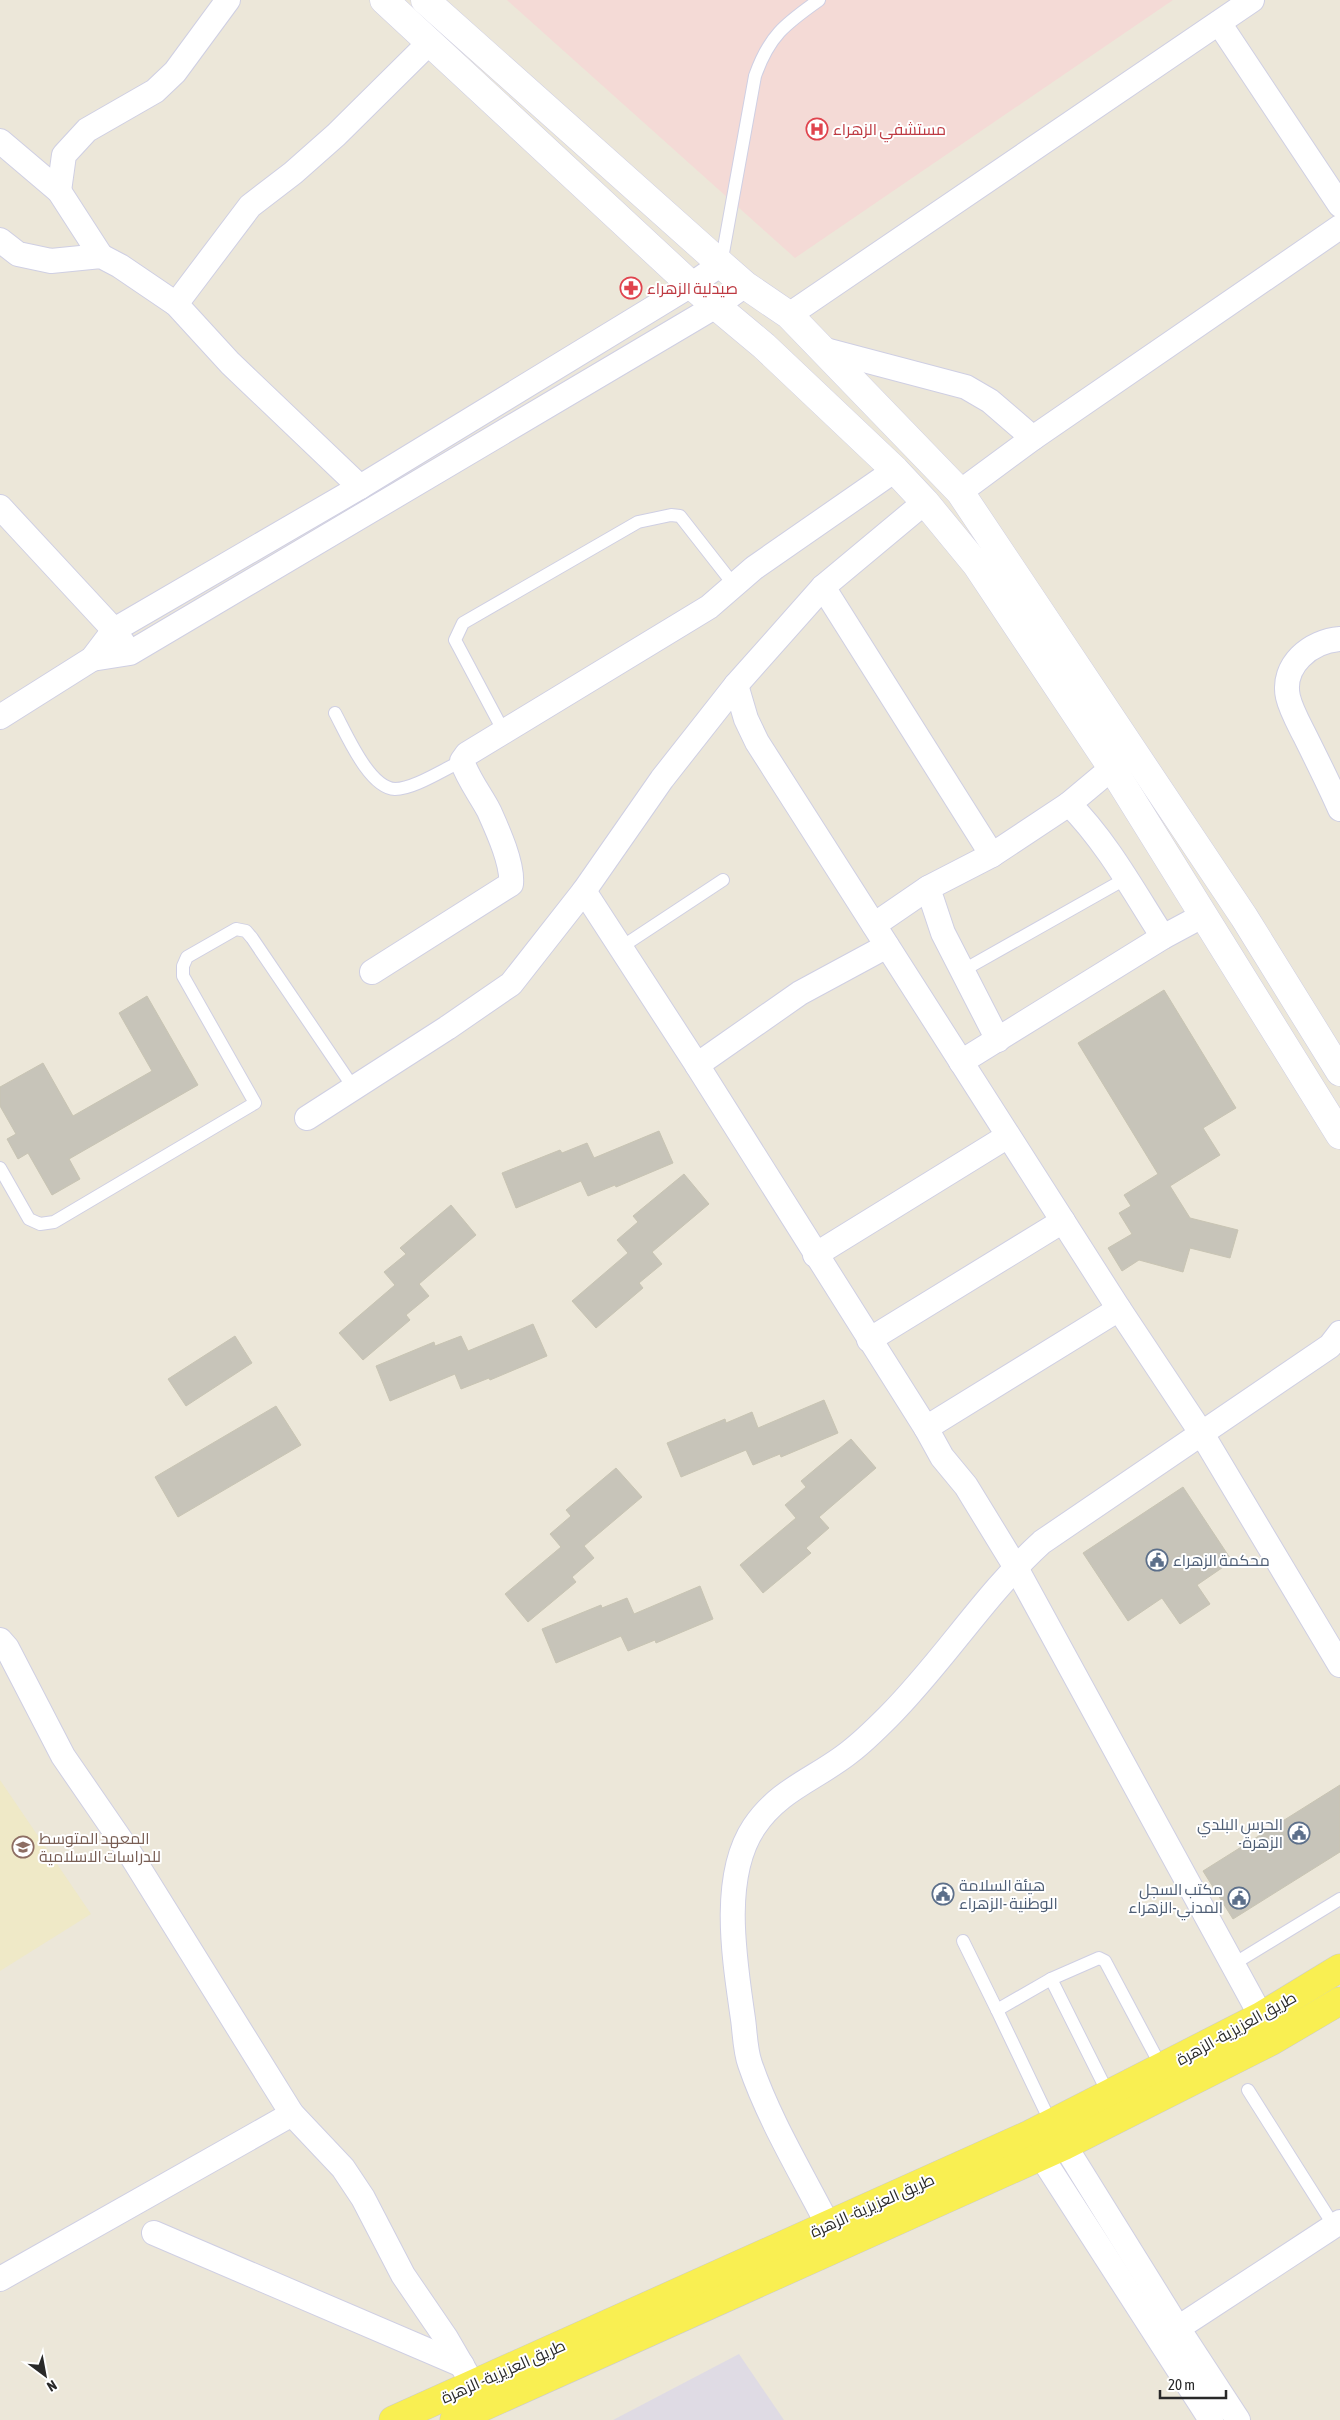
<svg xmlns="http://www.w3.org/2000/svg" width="1340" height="2420" viewBox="0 0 1340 2420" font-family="'Asap Condensed',Cairo,sans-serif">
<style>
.industrial{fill:#dfdbe4}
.education{fill:#efe9c7}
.medical{fill:#f4dad6}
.building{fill:#c7c4b9;stroke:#c8c4b3}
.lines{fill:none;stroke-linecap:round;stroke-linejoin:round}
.lane-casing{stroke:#cfcfe3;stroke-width:14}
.street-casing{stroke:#cfcfe3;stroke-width:26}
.secondary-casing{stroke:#cfcfe3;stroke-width:29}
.primary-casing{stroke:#ccc;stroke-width:29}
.lane{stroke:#fff;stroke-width:12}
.street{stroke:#fff;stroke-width:24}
.secondary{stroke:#fff;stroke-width:28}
.primary{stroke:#f9ef52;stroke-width:28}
.labels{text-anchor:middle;stroke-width:4;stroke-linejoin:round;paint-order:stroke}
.health-label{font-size:16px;fill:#be3a42;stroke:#fff;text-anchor:start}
.service-label{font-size:16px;fill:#4e5e75;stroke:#fff;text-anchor:start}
.education-label{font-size:16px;fill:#785e54;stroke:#fff;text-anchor:start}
.street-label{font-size:16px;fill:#292929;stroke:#fff}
</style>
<rect width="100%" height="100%" fill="#ece7d9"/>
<polygon class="industrial" points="739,2354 784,2420 613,2420"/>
<polygon class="education" points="0,1780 91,1914 0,1971"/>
<polygon class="medical" points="507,0 1173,0 795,258"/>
<g class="building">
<polygon points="1164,990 1236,1108 1203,1128 1220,1155 1170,1186 1190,1218 1238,1230 1230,1258 1190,1248 1183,1272 1139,1260 1122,1271 1108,1248 1132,1234 1119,1213 1131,1206 1124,1195 1158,1174 1078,1043"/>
<polygon points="147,996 198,1085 69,1159 80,1179 52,1195 28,1153 18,1159 7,1139 16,1134 0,1106 0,1087 43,1063 73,1116 152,1071 119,1013"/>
<polygon points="659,1131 673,1163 616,1187 615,1185 588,1196 581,1181 516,1208 502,1173 560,1150 562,1153 587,1143 594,1158"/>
<polygon points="684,1174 709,1204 652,1252 662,1264 639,1283 643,1288 596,1328 572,1301 628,1253 617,1240 638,1222 633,1216"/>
<polygon points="451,1205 476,1235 419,1284 429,1296 406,1315 410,1320 363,1360 339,1333 395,1285 384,1272 406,1254 400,1248"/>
<polygon points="533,1324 547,1356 490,1380 489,1378 461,1389 455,1374 390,1401 376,1366 434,1342 435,1346 461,1336 468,1351"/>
<polygon points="235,1336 252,1363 186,1406 168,1379"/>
<polygon points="824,1400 838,1433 781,1457 780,1454 753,1465 746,1450 681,1477 667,1443 725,1419 726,1423 752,1412 758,1428"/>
<polygon points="276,1406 301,1445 178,1517 155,1477"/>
<polygon points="851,1439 876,1468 819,1517 829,1528 806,1548 811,1553 763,1593 740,1565 796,1518 785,1505 806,1487 801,1481"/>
<polygon points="616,1468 642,1497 584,1546 594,1558 572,1577 576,1582 528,1622 505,1594 561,1547 550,1534 571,1516 566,1510"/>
<polygon points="1183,1487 1232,1561 1197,1585 1210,1604 1180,1624 1162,1598 1128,1621 1083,1553"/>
<polygon points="700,1586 713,1619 656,1643 655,1640 628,1651 621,1636 556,1663 542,1629 601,1605 602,1608 627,1598 634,1614"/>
<polygon points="1340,1785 1340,1852 1233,1919 1203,1871"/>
</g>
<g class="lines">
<g class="lane-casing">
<g id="lane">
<path d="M721 264 755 76C769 36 785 24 819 0"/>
<path d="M335 713C346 733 369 788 395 789 414 789 444 769 462 761"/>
<polyline points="504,732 455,640 463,623 638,522 671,515 680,516 734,585"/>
<polyline points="620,948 723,880"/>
<polyline points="962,971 1125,879"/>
<polyline points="0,1168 29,1219 40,1224 54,1222 255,1103 183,976 183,966 187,957 236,929 246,931 252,938 353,1087"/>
<polyline points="963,1941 997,2010"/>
<polyline points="1232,1965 1340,1899"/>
<polyline points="1051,1979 1099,1958 1105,1961 1162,2068"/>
<polyline points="1248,2090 1334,2226"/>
<polyline points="1051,2123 997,2010 1051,1979 1109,2095"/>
</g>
</g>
<g class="street-casing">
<g id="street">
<polyline points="1219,23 1340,205"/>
<polyline points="0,141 59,191 101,256"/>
<polyline points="59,191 64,155 87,130 155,91 175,72 228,0"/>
<polyline points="0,240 18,254 51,261 101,256 120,266 176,304 230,363 360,487"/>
<polyline points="176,304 250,206 293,173 336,135 430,42"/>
<polyline points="789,315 1252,0"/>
<polyline points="822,349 966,387 990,401 1033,438"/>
<polyline points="960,492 1033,438 1340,227"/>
<polyline points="0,507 114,630 123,643"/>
<polyline points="823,587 992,855"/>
<path d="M1340 639C1311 641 1281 665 1288 697 1291 710 1299 724 1305 736 1317 760 1329 784 1340 809"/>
<polyline points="92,659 130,653 716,306 745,285"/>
<polyline points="736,685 746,719 757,742 1119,1309 1202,1434 1340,1665"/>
<polyline points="0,717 92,659 114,630 360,487 691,285 721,264"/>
<polyline points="1069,804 1112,768"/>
<polyline points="584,891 697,1065 800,993 887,946"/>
<polyline points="874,925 928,888"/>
<path d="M372 972 511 884C513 864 498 831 489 811 480 794 468 779 462 761L467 754 709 607 754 568 895 470"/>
<path d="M998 1040 943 933 928 888 992 855 1069 804C1107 842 1134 892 1163 937"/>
<polyline points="961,1062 1163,937 1204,915"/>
<polyline points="697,1065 926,1428"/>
<polyline points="307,1118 447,1028 511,984 584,891 662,779 736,685 823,587 925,502"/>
<polyline points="815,1255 1008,1136"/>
<polyline points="1119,1309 926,1428 942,1457 966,1486 1015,1566 1261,2016"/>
<polyline points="869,1340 1063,1221"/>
<polyline points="0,1640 7,1648 63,1756 129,1852 292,2114 343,2168 363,2198 403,2275 446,2338 482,2400"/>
<polyline points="1055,2130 1178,2328 1238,2420"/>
<polyline points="1033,2141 1041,2156 1211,2420"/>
<path d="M828 2225C801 2172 769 2120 750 2064 745 2050 745 2033 743 2019 735 1962 720 1878 754 1827 779 1789 818 1778 851 1751 864 1741 876 1729 888 1717 943 1662 984 1595 1042 1542L1330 1346 1340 1333"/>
<polyline points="154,2233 462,2365"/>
<polyline points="0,2279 292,2114"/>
<polyline points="1178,2328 1340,2222"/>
</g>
</g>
<g class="secondary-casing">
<g id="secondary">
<polyline points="384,0 691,285 764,346 895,470 925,502 976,564 1112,768 1340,1135"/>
<polyline points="425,0 721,264 745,285 789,315 960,492 1244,917 1340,1072"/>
</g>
</g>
<g class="primary-casing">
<g id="primary">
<polyline points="393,2420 1030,2134 1261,2016 1340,1968"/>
<polyline points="454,2420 1064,2146 1272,2041 1340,2001"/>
</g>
</g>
<use href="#lane" class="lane"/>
<use href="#street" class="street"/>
<use href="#secondary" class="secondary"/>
<use href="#primary" class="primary"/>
</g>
<defs>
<g id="hospital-ring" transform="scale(1.125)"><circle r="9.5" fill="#fff" stroke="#e0444e" stroke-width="1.5"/><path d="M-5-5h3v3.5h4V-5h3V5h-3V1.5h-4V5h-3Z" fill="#e0444e"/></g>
<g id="pharmacy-ring" transform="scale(1.125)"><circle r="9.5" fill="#fff" stroke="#e0444e" stroke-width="1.5"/><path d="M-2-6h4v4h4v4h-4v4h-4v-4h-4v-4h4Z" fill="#e0444e"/></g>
<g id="civic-ring" transform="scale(1.125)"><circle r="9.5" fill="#fff" stroke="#5c6f8a" stroke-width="1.5"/><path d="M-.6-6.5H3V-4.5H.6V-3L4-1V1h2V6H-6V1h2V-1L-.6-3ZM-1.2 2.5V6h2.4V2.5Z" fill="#5c6f8a"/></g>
<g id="university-ring" transform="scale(1.125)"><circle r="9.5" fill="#fff" stroke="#8d6e63" stroke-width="1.5"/><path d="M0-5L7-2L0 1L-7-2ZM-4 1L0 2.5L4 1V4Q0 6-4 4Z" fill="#8d6e63"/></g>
</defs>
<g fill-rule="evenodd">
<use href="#hospital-ring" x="817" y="129"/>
<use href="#pharmacy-ring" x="631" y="288"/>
<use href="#civic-ring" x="1157" y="1560"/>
<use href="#civic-ring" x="1299" y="1833"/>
<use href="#university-ring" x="23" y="1847"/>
<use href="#civic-ring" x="943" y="1894"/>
<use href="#civic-ring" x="1239" y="1898"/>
</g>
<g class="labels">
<g class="health-label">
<text x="833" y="135">مستشفي الزهراء</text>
<text x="647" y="294">صيدلية الزهراء</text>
</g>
<g class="service-label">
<text x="1173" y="1566">محكمة الزهراء</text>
<text x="1283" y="1830" text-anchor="end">الحرس البلدي<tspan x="1283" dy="18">-الزهرة</tspan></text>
<text x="959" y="1891">هيئة السلامة<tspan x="959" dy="18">الوطنية -الزهراء</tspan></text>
<text x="1223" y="1895" text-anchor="end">مكتب السجل<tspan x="1223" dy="18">المدني-الزهراء</tspan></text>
</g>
<g class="education-label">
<text x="39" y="1844">المعهد المتوسط<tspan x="39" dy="18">للدراسات الاسلامية</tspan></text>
</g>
<g class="street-label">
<text transform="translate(1236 2028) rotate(-29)" y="6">طريق العزيزية- الزهرة</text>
<text transform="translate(872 2205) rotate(-24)" y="6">طريق العزيزية- الزهرة</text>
<text transform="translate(503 2371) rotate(-24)" y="6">طريق العزيزية- الزهرة</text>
</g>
</g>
<g transform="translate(45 2375) rotate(148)" stroke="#ffffff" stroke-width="4" paint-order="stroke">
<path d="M0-4L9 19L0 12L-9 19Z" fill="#292929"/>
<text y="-8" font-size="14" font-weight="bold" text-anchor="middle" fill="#292929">N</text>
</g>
<path d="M1160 2390v8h66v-8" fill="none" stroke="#292929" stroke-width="2.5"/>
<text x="1168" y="2390" font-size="15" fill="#292929" stroke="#ffffff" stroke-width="4" paint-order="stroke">20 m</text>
</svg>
